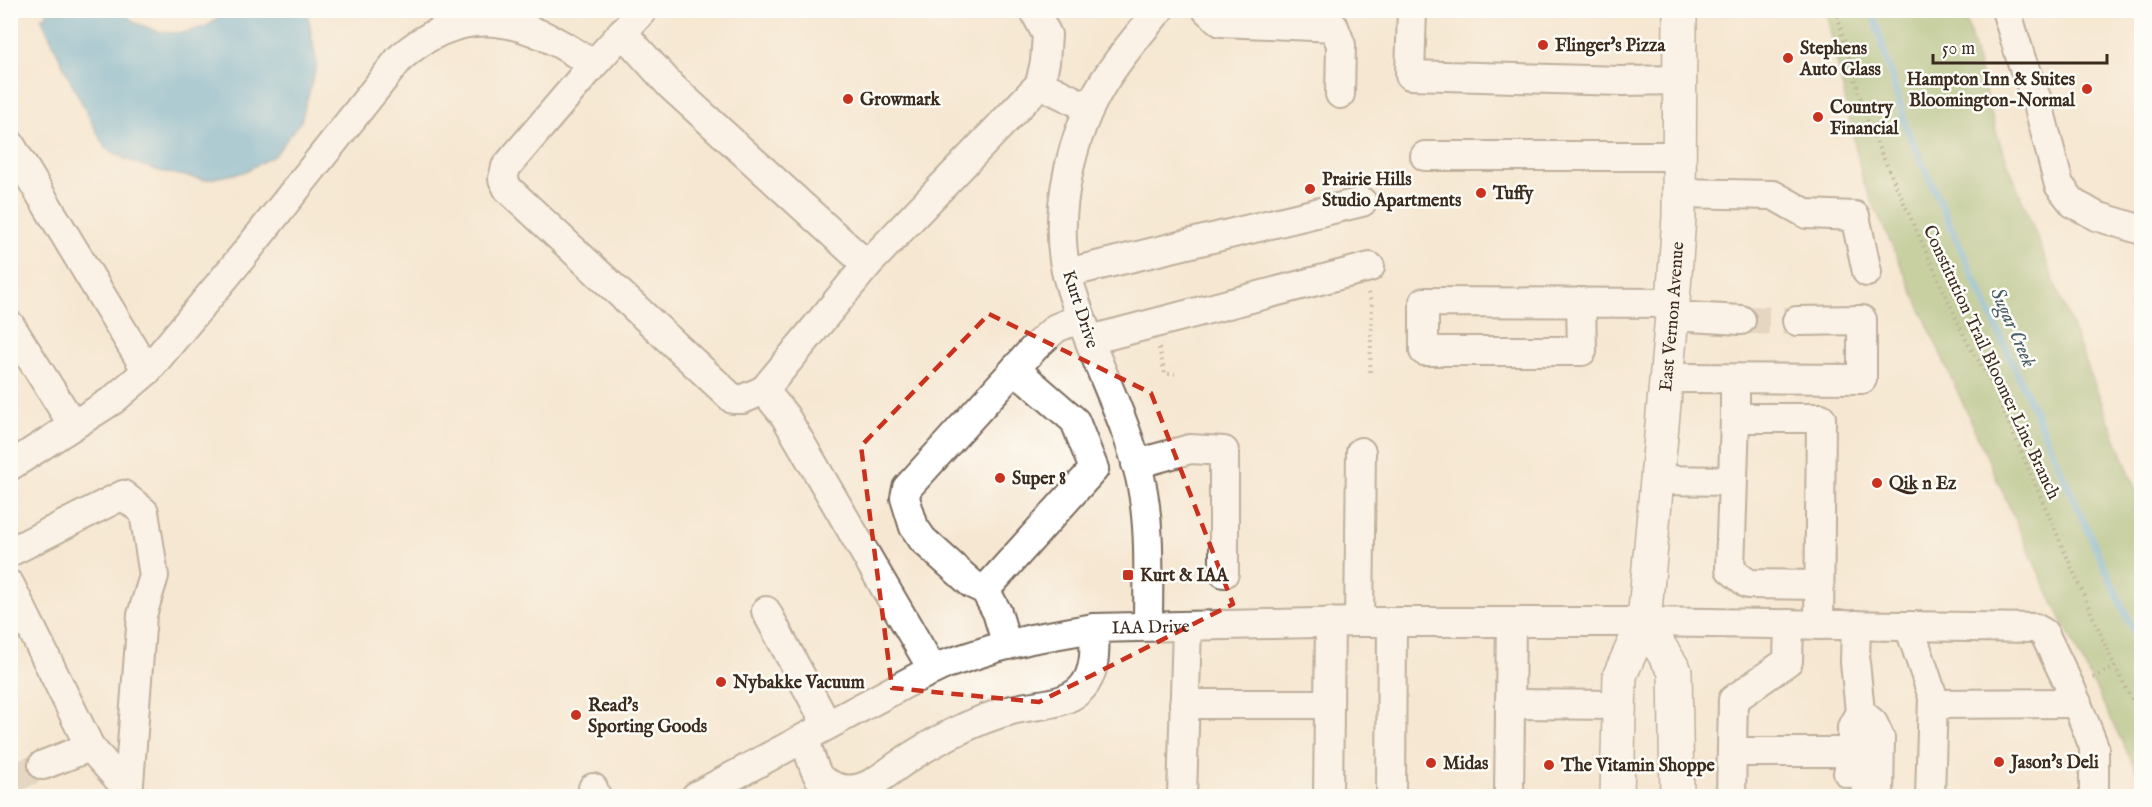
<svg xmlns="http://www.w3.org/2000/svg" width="2152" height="807" viewBox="0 0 2152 807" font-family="'IM FELL English',serif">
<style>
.forest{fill:#90b368;stroke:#666e43;stroke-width:1.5}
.water{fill:#56a8d1;stroke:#486978;stroke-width:1.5}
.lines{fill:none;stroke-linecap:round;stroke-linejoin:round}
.stream{stroke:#56a8d1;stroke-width:7}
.minor-tunnel{stroke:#d1c1ae;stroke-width:28;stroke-dasharray:28 14;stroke-linecap:butt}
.minor-casing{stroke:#7c6c5d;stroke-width:32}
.major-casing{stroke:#7c6c5d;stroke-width:36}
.path{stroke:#7c6c5d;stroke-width:4;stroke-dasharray:1.5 4.5;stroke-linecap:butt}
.minor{stroke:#fff;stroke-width:28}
.major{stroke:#fff;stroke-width:33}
.marked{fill:none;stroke:#c8321e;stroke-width:4.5;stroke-dasharray:12 8;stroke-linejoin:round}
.poi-dot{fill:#c8321e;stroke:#fdfcf7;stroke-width:2}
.labels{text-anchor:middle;stroke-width:5;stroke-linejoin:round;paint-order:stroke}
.poi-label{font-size:18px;font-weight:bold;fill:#3b2a1e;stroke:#fdfcf7;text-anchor:start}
.street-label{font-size:18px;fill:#3b2a1e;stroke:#fdfcf7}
.water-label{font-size:20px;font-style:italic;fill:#465c66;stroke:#fdfcf7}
</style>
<rect width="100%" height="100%" fill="#fdfcf7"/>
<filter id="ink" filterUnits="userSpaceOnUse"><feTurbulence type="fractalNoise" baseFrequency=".0167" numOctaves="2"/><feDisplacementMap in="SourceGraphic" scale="12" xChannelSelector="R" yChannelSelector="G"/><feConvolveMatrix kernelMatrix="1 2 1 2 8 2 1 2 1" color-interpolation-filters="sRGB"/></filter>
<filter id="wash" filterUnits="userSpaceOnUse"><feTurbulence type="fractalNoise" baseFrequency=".008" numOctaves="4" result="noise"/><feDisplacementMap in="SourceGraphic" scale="24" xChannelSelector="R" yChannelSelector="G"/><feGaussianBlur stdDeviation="1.35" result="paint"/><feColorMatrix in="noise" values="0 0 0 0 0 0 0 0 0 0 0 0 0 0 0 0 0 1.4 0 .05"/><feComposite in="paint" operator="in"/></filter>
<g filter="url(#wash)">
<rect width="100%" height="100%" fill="#f6e7d2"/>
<polygon class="forest" points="1826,11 1964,11 1998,138 2141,503 2141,780 2043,582 1863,181"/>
<polygon class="water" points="47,11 121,11 136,23 159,32 183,33 207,26 228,11 307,11 317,64 301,121 275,155 244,172 205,180 159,171 127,160 105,148 66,72 41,17 47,16"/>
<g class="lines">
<polyline class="stream" points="1872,10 1907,129 2142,650"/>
</g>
</g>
<g filter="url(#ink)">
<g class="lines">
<g class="minor-tunnel">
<polyline points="1741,320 1797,321"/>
<polyline points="10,780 43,765"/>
</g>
<g class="minor-casing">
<g id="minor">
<polyline points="643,10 593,65 506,167 503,179 508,189 733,399 743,399 764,390"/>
<polyline points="1034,10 1047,35 1045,62 1040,84 1089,108"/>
<polyline points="1207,10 1221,22 1334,27 1341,45 1340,94"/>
<polyline points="1412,10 1410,75 1622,81 1680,80"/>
<polyline points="2006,10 2022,62 2037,100 2059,185 2074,204 2084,209 2096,216 2142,230"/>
<polyline points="622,32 672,87 867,265 1040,84"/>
<polyline points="10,144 147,371"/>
<polyline points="1425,156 1679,156"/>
<polyline points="1679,193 1773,195 1807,214 1855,216 1867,272"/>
<polyline points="867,265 764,390 785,416 933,670"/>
<polyline points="1067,273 1362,202"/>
<polyline points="1581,302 1582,351 1424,351 1424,302 1673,303"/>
<polyline points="1672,316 1741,320"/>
<polyline points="10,325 73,425"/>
<polyline points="1090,340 1370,267"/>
<polyline points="1667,378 1862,379 1862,320 1797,321"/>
<polyline points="1735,379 1735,418 1821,418 1819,625"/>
<polyline points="1735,418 1730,569 1748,584 1819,585"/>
<polyline points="1136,464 1190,449 1224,451 1224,573"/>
<path d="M10 466 113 400 147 371 242 257 400 58C466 0 527 18 593 65"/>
<polyline points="1656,480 1732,481"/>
<polyline points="10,552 123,495 144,512 154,576 142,615 128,796"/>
<polyline points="10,585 90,747"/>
<polyline points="985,590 1094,469 1075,421 1015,369"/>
<polyline points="766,611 827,725"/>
<polyline points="1359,622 1361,452"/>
<polyline points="1856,625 1855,662 1860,712 1852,727 1852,755 1863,773 1867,796"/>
<path d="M1148 626C1148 577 1151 525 1140 477 1127 423 1101 375 1083 323 1077 306 1070 288 1066 271 1053 212 1072 133 1103 83 1119 57 1139 34 1159 10"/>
<polyline points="1909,626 1933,697 1930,796"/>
<polyline points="1007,645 997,612 985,590 972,584 923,540 914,527 905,498 907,488 1035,347 1056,328 1081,318"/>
<polyline points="1184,704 1329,704"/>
<polyline points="1510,704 1618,705"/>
<polyline points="1933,704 2077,703"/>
<polyline points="1860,712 1873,723 1880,738 1879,796"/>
<path d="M805 738C808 748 813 769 819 777 822 781 834 787 839 788 860 795 881 778 897 766 926 745 976 719 1012 710 1034 704 1064 706 1081 689 1096 674 1095 649 1094 628"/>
<polyline points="1732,752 1844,752 1852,755 1848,773"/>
<polyline points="43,765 90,747 129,791"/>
<polyline points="593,788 596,796"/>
<path id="s1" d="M696 796 916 678 946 664 996 648 1031 639 1094 628 1359 622H1644L2035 628 2044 633 2071 689 2094 747V796"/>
<polyline points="1182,796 1187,626"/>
<polyline points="1328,796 1330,622"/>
<polyline points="1391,796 1392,622"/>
<polyline points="1509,796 1511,622"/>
<polyline points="1731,796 1733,700 1788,661 1789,624"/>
</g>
</g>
<g class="major-casing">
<g id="major">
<polyline points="1644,622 1675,671 1677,796"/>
<path id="s2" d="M1617 796 1620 675 1644 622 1672 316 1679 217 1680 10"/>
</g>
</g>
<g class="path">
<polyline points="1837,10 1841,30 1868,124 1968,344 1989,378 2115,667 2142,719"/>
<polyline points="1368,293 1372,304 1370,374"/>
<polyline points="1159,348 1165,374 1175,374"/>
<polyline points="2093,678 2115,667"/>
</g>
<use href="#minor" class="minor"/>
<use href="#major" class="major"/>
</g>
</g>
<path d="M0 0H2152V807H0ZM989 314 1151 393 1233 604 1039 702 892 688 861 446Z" fill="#f6e7d2" fill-opacity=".55" fill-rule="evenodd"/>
<path class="marked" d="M989 314 1151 393 1233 604 1039 702 892 688 861 446Z"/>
<g class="poi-dot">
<circle cx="1543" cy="45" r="6"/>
<circle cx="1788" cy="58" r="6"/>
<circle cx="2087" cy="89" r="6"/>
<circle cx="848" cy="99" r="6"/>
<circle cx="1818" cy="117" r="6"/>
<circle cx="1310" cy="189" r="6"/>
<circle cx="1481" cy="193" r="6"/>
<circle cx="1000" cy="478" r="6"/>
<circle cx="1877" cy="483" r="6"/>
<rect x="1122" y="569" width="12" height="12" rx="3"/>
<circle cx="721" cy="682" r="6"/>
<circle cx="576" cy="715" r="6"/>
<circle cx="1999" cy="762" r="6"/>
<circle cx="1431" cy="763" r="6"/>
<circle cx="1549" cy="765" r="6"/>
</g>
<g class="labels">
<g class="poi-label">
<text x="1555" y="51">Flinger's Pizza</text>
<text x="1800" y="54">Stephens<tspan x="1800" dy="21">Auto Glass</tspan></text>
<text x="2075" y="85" text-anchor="end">Hampton Inn &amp; Suites<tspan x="2075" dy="21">Bloomington-Normal</tspan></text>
<text x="860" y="105">Growmark</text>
<text x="1830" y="113">Country<tspan x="1830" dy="21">Financial</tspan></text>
<text x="1322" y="185">Prairie Hills<tspan x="1322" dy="21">Studio Apartments</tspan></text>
<text x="1493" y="199">Tuffy</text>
<text x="1012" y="484">Super 8</text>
<text x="1889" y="489">Qik n Ez</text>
<text x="1140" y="581">Kurt &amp; IAA</text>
<text x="733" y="688">Nybakke Vacuum</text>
<text x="588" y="711">Read's<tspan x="588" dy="21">Sporting Goods</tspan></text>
<text x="2011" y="768">Jason's Deli</text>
<text x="1443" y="769">Midas</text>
<text x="1561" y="771">The Vitamin Shoppe</text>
</g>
<g class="street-label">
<text transform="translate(1081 309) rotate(72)" y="6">Kurt Drive</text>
<text dy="6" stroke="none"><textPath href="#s2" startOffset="486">East Vernon Avenue</textPath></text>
<text transform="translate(1992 362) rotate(65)" y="6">Constitution Trail Bloomer Line Branch</text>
<text dy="6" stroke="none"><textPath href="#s1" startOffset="492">IAA Drive</textPath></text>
</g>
<g class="water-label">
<text transform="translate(2014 327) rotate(66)" y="7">Sugar Creek</text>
</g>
</g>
<rect width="2152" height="807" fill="none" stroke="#fdfcf7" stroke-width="36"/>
<path d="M1933 54v9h174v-9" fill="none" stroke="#3b2a1e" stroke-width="3"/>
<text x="1942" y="54" font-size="18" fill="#3b2a1e" stroke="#fdfcf7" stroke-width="4.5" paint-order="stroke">50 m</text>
</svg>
